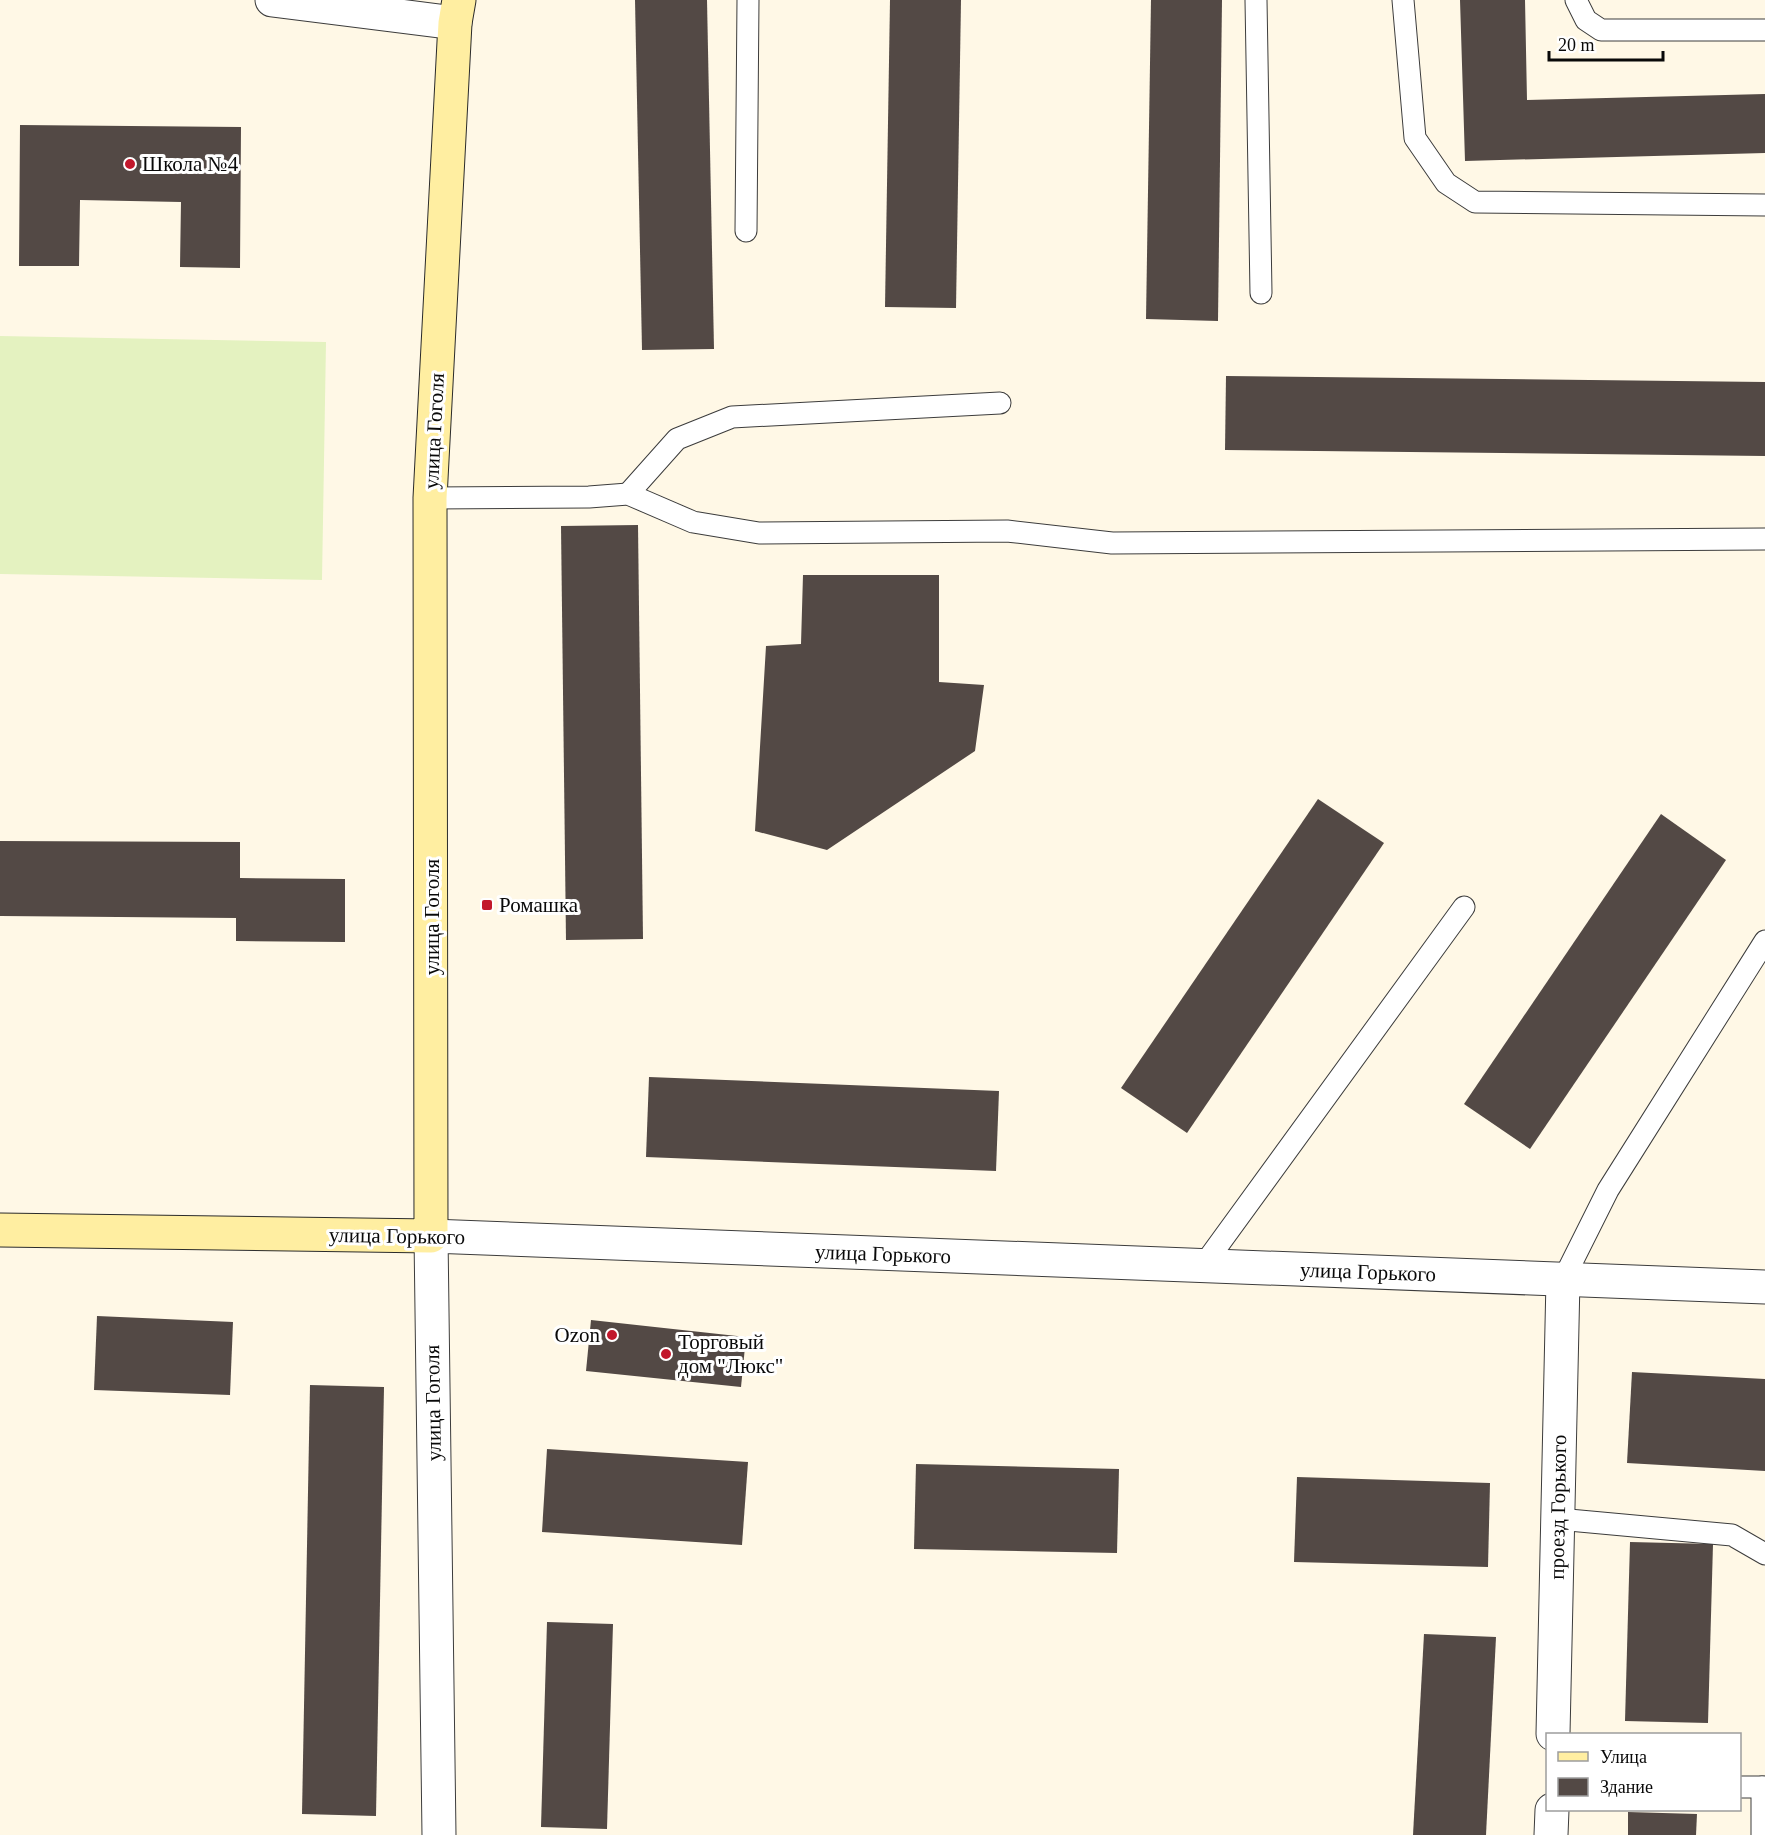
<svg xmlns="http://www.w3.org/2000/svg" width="1765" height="1835" viewBox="0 0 1765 1835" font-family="'Times New Roman',serif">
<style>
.pitch{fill:#e4f2c0}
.building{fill:#534945}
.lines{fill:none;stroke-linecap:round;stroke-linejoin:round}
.lane-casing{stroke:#3c3c3c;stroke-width:23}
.street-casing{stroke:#3c3c3c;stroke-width:35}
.secondary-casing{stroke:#2b2b2b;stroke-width:35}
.lane{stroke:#fff;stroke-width:21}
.street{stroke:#fff;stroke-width:33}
.secondary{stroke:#ffeea1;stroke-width:33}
.poi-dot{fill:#c2182c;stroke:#fff;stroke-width:2}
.labels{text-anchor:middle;stroke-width:6;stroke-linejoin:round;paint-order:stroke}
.poi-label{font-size:21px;fill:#090909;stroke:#fff;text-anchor:start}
.street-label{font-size:21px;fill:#090909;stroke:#fff}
</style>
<rect width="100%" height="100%" fill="#fff8e6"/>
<polygon class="pitch" points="0,336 326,342 322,580 0,574"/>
<g class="building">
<polygon points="635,0 707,0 714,349 642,350"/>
<polygon points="890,0 961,0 956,308 885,307"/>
<polygon points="1151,0 1222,0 1218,321 1146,319"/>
<polygon points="1460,0 1525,0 1527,100 1765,94 1765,153 1465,161"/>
<polygon points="20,125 241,127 240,268 180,267 181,202 80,200 79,266 19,266"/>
<polygon points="1226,376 1765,382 1765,456 1225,450"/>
<polygon points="638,525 643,939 566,940 561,526"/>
<polygon points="803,575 939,575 939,682 984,685 975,751 827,850 755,831 766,646 801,644"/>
<polygon points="1318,799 1384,843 1187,1133 1121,1088"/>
<polygon points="1661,814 1726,860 1530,1149 1464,1104"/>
<polygon points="0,841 240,842 240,878 345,879 345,942 236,941 236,918 0,916"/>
<polygon points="649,1077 999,1091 996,1171 646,1157"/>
<polygon points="97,1316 233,1322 230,1395 94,1390"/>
<polygon points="591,1320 746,1337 741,1387 586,1371"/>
<polygon points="1632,1372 1765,1379 1765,1471 1627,1463"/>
<polygon points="310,1385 384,1387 376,1816 302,1814"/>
<polygon points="547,1449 748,1462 742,1545 542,1532"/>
<polygon points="916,1464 1119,1469 1117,1553 914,1549"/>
<polygon points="1297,1477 1490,1483 1488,1567 1294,1562"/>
<polygon points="1630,1542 1713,1544 1708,1723 1625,1721"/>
<polygon points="547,1622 613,1624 607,1829 541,1827"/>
<polygon points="1424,1634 1496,1637 1486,1835 1413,1835"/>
<polygon points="1628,1812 1697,1814 1696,1835 1628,1835"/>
</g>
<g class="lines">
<g class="lane-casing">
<g id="lane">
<polyline points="1256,0 1261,293"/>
<polyline points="1403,0 1415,138 1446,183 1475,202 1765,205"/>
<polyline points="1576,0 1586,20 1601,30 1765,30"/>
<polyline points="746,231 748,0"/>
<polyline points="628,494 677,439 732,417 1000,403"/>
<polyline points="430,498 589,497 628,494 693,522 759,533 1007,531 1112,543 1765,539"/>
<polyline points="1203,1266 1464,907"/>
<polyline points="1563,1280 1608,1190 1765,941"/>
<polyline points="1558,1519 1732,1535 1765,1554"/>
<polyline points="1740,1787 1765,1787"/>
<polyline points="1762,1835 1762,1787"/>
</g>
</g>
<g class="street-casing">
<g id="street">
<polyline points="272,0 455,23"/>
<polyline points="1553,1734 1563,1280"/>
<polyline points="439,1835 431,1236 1765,1287"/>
<polyline points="1551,1835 1552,1810"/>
</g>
</g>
<g class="secondary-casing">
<polyline id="secondary" points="0,1230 431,1236 430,498 455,23 459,0"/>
</g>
<use href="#lane" class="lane"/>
<use href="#street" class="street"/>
<use href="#secondary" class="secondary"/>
</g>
<g class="poi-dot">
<circle cx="130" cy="164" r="6"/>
<rect x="481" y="899" width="12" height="12" rx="3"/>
<circle cx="612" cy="1335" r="6"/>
<circle cx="666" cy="1354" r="6"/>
</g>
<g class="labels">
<g class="poi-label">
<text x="142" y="171">Школа №4</text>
<text x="499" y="912">Ромашка</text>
<text x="600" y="1342" text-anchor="end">Ozon</text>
<text x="678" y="1349">Торговый<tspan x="678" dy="24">дом "Люкс"</tspan></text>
</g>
<g class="street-label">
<text transform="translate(434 431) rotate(-87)" y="7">улица Гоголя</text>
<text transform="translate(432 917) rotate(-90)" y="7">улица Гоголя</text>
<text transform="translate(397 1236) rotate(1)" y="7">улица Горького</text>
<text transform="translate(883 1254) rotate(2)" y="7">улица Горького</text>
<text transform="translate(1368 1272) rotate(2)" y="7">улица Горького</text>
<text transform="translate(433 1403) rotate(-91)" y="7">улица Гоголя</text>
<text transform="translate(1558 1507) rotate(-89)" y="7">проезд Горького</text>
</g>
</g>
<rect x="1546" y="1733" width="195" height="78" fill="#ffffff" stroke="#9d9d9d" stroke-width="1.5"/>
<rect x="1558" y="1752" width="30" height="9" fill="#ffeea1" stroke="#9d9d9d" stroke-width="1.5"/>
<text x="1600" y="1763" font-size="18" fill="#090909">Улица</text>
<rect x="1558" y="1778" width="30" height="18" fill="#534945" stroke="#9d9d9d" stroke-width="1.5"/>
<text x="1600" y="1793" font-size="18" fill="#090909">Здание</text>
<path d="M1549 51v9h114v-9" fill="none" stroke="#090909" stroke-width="3"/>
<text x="1558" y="51" font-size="18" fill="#090909" stroke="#ffffff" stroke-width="4.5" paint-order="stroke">20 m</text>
</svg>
